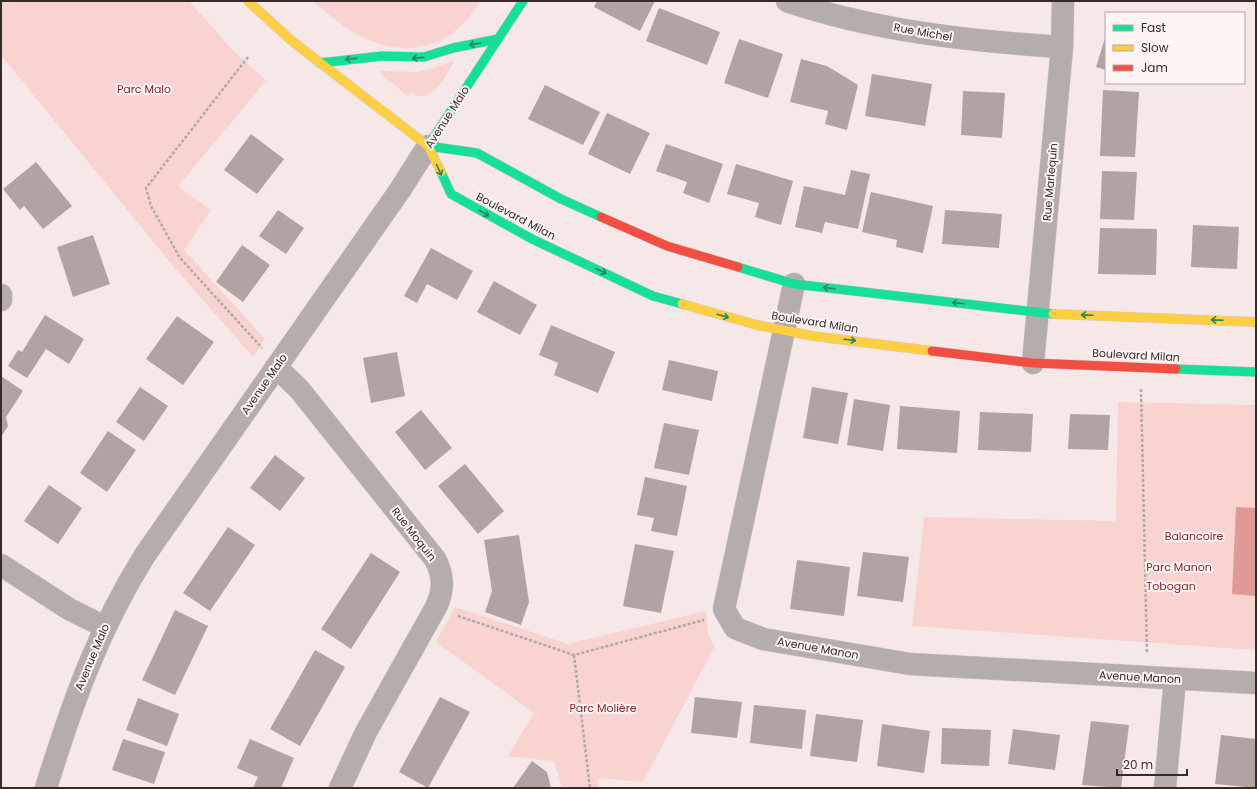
<svg xmlns="http://www.w3.org/2000/svg" width="1257" height="789" viewBox="0 0 1257 789" font-family="Poppins,sans-serif">
<style>
.green{fill:#f8d3d0}
.water{fill:#df9a97}
.building{fill:#b0a3a2}
.lines{fill:none;stroke-linecap:round;stroke-linejoin:round}
.street-casing{stroke:#d2c7c6;stroke-width:23}
.fast-casing{stroke:#d2c7c6;stroke-width:10}
.slow-casing{stroke:#d2c7c6;stroke-width:10}
.jam-casing{stroke:#d2c7c6;stroke-width:10}
.path{stroke:#b0a9a9;stroke-width:2.5;stroke-dasharray:3 2;stroke-linecap:butt}
.street{stroke:#b5adac;stroke-width:22}
.fast{stroke:#16e098;stroke-width:9}
.slow{stroke:#ffcf43;stroke-width:9}
.jam{stroke:#f24e42;stroke-width:9}
.oneway{stroke:#288560}
.labels{text-anchor:middle;stroke-width:4;stroke-linejoin:round;paint-order:stroke}
.street-label{font-size:11px;fill:#392a28;stroke:#fdf5f4}
.park-label{font-size:11px;fill:#902127;stroke:#fdf5f4}
</style>
<rect width="100%" height="100%" fill="#f6e8e7"/>
<g class="green">
<polygon points="1,1 189,1 230,47 266,81 178,186 211,210 184,250 265,339 253,357 173,266 1,55"/>
<path d="M313 1H481C473 12 466 23 455 31 446 39 431 45 419 47 376 53 343 28 313 1Z"/>
<path d="M455 60C444 77 434 105 411 93L408 96 380 73V71L416 72 430 69Z"/>
<polygon points="1118,402 1256,405 1256,650 912,626 924,517 1116,521"/>
<polygon points="455,607 568,644 706,611 708,635 715,646 643,782 598,778 599,788 562,788 554,761 508,756 534,713 436,642"/>
</g>
<polygon class="water" points="1236,507 1256,508 1256,596 1232,594"/>
<g class="building">
<polygon points="597,1 655,1 640,31 594,7"/>
<polygon points="659,8 720,32 707,65 646,41"/>
<polygon points="1106,35 1106,70 1096,67"/>
<polygon points="739,39 783,54 768,98 724,83"/>
<polygon points="801,59 827,66 858,85 847,130 825,124 828,111 790,102"/>
<polygon points="872,74 932,84 925,126 865,116"/>
<polygon points="545,85 600,112 583,145 528,119"/>
<polygon points="1103,90 1139,92 1135,157 1100,156"/>
<polygon points="963,91 1005,93 1002,138 961,135"/>
<polygon points="607,113 650,133 630,174 588,154"/>
<polygon points="251,134 284,159 257,194 224,170"/>
<polygon points="666,144 723,164 709,203 683,193 687,182 656,171"/>
<polygon points="36,162 72,206 43,229 24,206 20,210 3,189"/>
<polygon points="736,164 793,181 781,225 755,217 759,203 727,194"/>
<polygon points="851,170 870,174 858,229 825,222 822,233 795,227 804,186 845,195"/>
<polygon points="1102,171 1137,172 1134,220 1100,219"/>
<polygon points="871,192 933,206 923,253 896,247 897,240 862,232"/>
<polygon points="278,210 304,228 286,254 259,236"/>
<polygon points="945,210 1002,214 999,248 942,244"/>
<polygon points="1193,225 1239,227 1237,269 1191,267"/>
<polygon points="1100,228 1157,229 1156,275 1098,274"/>
<polygon points="93,235 110,284 73,297 57,247"/>
<polygon points="242,245 270,265 243,302 216,282"/>
<polygon points="431,248 473,271 457,300 427,284 417,303 404,296"/>
<polygon points="494,281 537,305 520,335 477,312"/>
<polygon points="45,315 84,339 69,364 46,349 27,378 8,366 18,350 22,352"/>
<polygon points="177,316 214,342 183,385 146,359"/>
<polygon points="551,325 615,352 598,393 554,375 558,363 539,355"/>
<polygon points="397,352 405,396 371,403 363,358"/>
<polygon points="669,360 718,371 712,401 662,390"/>
<polygon points="1,376 23,391 6,417 8,426 1,437"/>
<polygon points="140,387 168,406 144,441 116,422"/>
<polygon points="812,387 848,393 838,444 803,438"/>
<polygon points="854,399 890,405 883,451 847,445"/>
<polygon points="900,406 960,411 957,453 897,449"/>
<polygon points="421,410 452,448 425,470 395,432"/>
<polygon points="980,412 1033,414 1031,452 978,450"/>
<polygon points="1070,414 1110,415 1108,450 1068,449"/>
<polygon points="664,423 699,430 689,475 654,468"/>
<polygon points="108,431 136,450 107,492 80,473"/>
<polygon points="275,455 305,478 280,511 250,488"/>
<polygon points="465,464 504,511 478,534 438,486"/>
<polygon points="645,477 687,486 677,536 651,531 654,518 637,515"/>
<polygon points="49,485 82,508 58,544 24,521"/>
<polygon points="228,527 255,545 210,611 183,593"/>
<polygon points="519,535 529,602 521,625 485,612 492,591 484,540"/>
<polygon points="635,544 674,551 661,613 623,606"/>
<polygon points="863,552 909,557 903,602 857,596"/>
<polygon points="371,553 400,572 351,649 321,629"/>
<polygon points="797,560 850,567 844,616 790,609"/>
<polygon points="175,610 208,626 175,695 142,680"/>
<polygon points="315,650 345,667 300,746 270,729"/>
<polygon points="440,697 470,712 428,788 399,772"/>
<polygon points="695,697 742,702 737,738 691,733"/>
<polygon points="138,698 179,714 167,746 126,730"/>
<polygon points="754,705 806,710 802,749 750,743"/>
<polygon points="816,714 863,720 857,762 810,756"/>
<polygon points="1091,721 1129,725 1121,788 1082,785"/>
<polygon points="882,724 930,731 924,773 877,766"/>
<polygon points="942,728 991,730 989,766 941,764"/>
<polygon points="1013,729 1060,735 1055,770 1008,764"/>
<polygon points="1221,735 1256,739 1256,788 1215,784"/>
<polygon points="123,739 165,752 154,784 112,770"/>
<polygon points="250,739 294,758 281,788 253,788 258,777 237,768"/>
<polygon points="532,761 547,772 551,788 513,788"/>
</g>
<g class="lines">
<g class="street-casing">
<g id="street">
<path d="M787 1C875 31 969 41 1062 47"/>
<polyline points="794,284 724,609 735,628 763,639 910,664 1256,683"/>
<polyline points="1,295 1,300"/>
<polyline points="1033,363 1062,47 1063,1"/>
<path d="M276 367 299 389 435 559C444 576 444 590 436 607L366 732 340 788"/>
<polyline points="1,565 69,609 105,627"/>
<path d="M46 788C72 704 98 630 145 555L400 190 428 146"/>
<polyline points="1165,788 1175,679"/>
</g>
</g>
<g class="fast-casing">
<g id="fast">
<polyline points="320,63 382,56 424,57 453,48 498,39"/>
<polyline points="428,146 477,153 561,199 601,217"/>
<polyline points="428,146 523,1"/>
<polyline points="441,172 451,194 532,239 653,296 682,304"/>
<polyline points="738,267 794,284 1053,314"/>
<polyline points="1176,369 1256,372"/>
</g>
</g>
<g class="slow-casing">
<g id="slow">
<polyline points="248,1 292,41 428,146 441,172"/>
<polyline points="682,304 757,325 813,336 932,351"/>
<polyline points="1053,314 1256,322"/>
</g>
</g>
<g class="jam-casing">
<g id="jam">
<polyline points="601,217 667,246 738,267"/>
<polyline points="932,351 1033,363 1176,369"/>
</g>
</g>
<g class="path">
<polyline points="248,57 146,188 151,206 180,258 262,348"/>
<polyline points="1141,389 1147,654"/>
<polyline points="458,616 574,655 704,620"/>
<polyline points="574,655 590,788"/>
</g>
<use href="#street" class="street"/>
<use href="#fast" class="fast"/>
<use href="#slow" class="slow"/>
<use href="#jam" class="jam"/>
</g>
<defs><path id="oneway-shaft" d="M-6 0H5M1.5-3L5.5 0L1.5 3" fill="none" stroke-width="1.6" stroke-linecap="round" stroke-linejoin="round"/></defs>
<g class="oneway">
<use href="#oneway-shaft" transform="translate(475 44) rotate(169)"/>
<use href="#oneway-shaft" transform="translate(418 58) rotate(174)"/>
<use href="#oneway-shaft" transform="translate(351 59) rotate(174)"/>
<use href="#oneway-shaft" transform="translate(439 170) rotate(65)"/>
<use href="#oneway-shaft" transform="translate(484 213) rotate(30)"/>
<use href="#oneway-shaft" transform="translate(601 271) rotate(25)"/>
<use href="#oneway-shaft" transform="translate(829 288) rotate(-173)"/>
<use href="#oneway-shaft" transform="translate(958 303) rotate(-173)"/>
<use href="#oneway-shaft" transform="translate(1087 315) rotate(-178)"/>
<use href="#oneway-shaft" transform="translate(723 316) rotate(16)"/>
<use href="#oneway-shaft" transform="translate(1217 320) rotate(-178)"/>
<use href="#oneway-shaft" transform="translate(850 340) rotate(7)"/>
</g>
<g class="labels">
<g class="street-label">
<text transform="translate(923 32) rotate(10)" y="4">Rue Michel</text>
<text transform="translate(447 117) rotate(-57)" y="4">Avenue Malo</text>
<text transform="translate(1050 182) rotate(-85)" y="4">Rue Marlequin</text>
<text transform="translate(516 216) rotate(28)" y="4">Boulevard Milan</text>
<text transform="translate(815 322) rotate(9)" y="4">Boulevard Milan</text>
<text transform="translate(1136 355) rotate(3)" y="4">Boulevard Milan</text>
<text transform="translate(264 384) rotate(-55)" y="4">Avenue Malo</text>
<text transform="translate(414 534) rotate(52)" y="4">Rue Moquin</text>
<text transform="translate(818 648) rotate(10)" y="4">Avenue Manon</text>
<text transform="translate(92 657) rotate(-67)" y="4">Avenue Malo</text>
<text transform="translate(1140 677) rotate(3)" y="4">Avenue Manon</text>
</g>
<g class="park-label">
<text x="144" y="93">Parc Malo</text>
<text x="1194" y="540">Balancoire</text>
<text x="1179" y="571">Parc Manon</text>
<text x="1171" y="590">Tobogan</text>
<text x="603" y="712">Parc Molière</text>
</g>
</g>
<rect width="1257" height="789" fill="none" stroke="#392a28" stroke-width="4"/>
<rect x="1105" y="12" width="140" height="72" fill="#fdf5f4" stroke="#afa4a2"/>
<rect x="1113" y="25" width="20" height="6" fill="#16e098" stroke="#afa4a2"/>
<text x="1141" y="32" font-size="12" fill="#392a28">Fast</text>
<rect x="1113" y="45" width="20" height="6" fill="#ffcf43" stroke="#afa4a2"/>
<text x="1141" y="52" font-size="12" fill="#392a28">Slow</text>
<rect x="1113" y="65" width="20" height="6" fill="#f24e42" stroke="#afa4a2"/>
<text x="1141" y="72" font-size="12" fill="#392a28">Jam</text>
<path d="M1117 769v6h70v-6" fill="none" stroke="#392a28" stroke-width="2"/>
<text x="1123" y="769" font-size="12" fill="#392a28" stroke="#fdf5f4" stroke-width="3" paint-order="stroke">20 m</text>
</svg>
